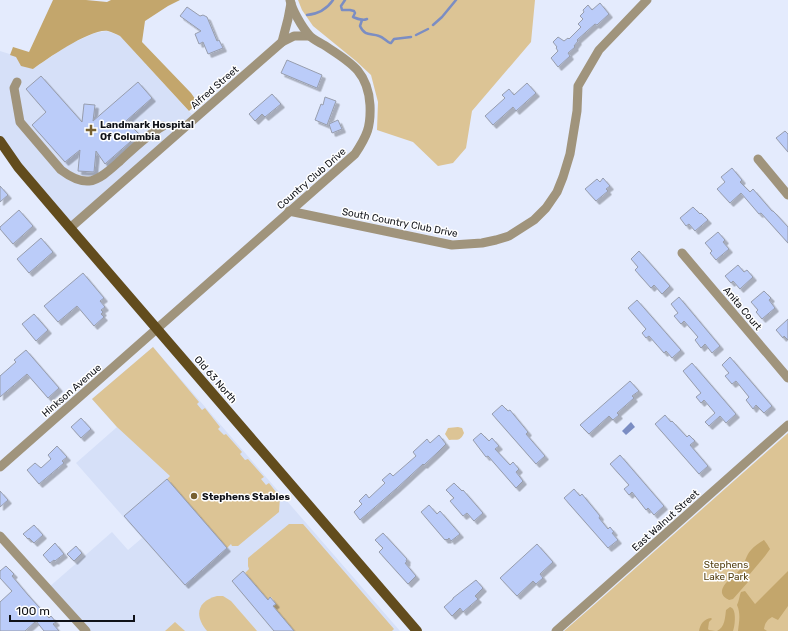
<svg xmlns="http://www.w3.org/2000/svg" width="788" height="631" viewBox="0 0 788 631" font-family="Rubik,sans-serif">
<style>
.built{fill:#d6e0f8}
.green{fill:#dcc495}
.forest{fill:#c3a66c}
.water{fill:#7b8dc3}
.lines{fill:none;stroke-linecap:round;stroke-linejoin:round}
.stream{stroke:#7b8dc3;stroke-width:2.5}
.building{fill:#bbccf9;stroke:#979dad;filter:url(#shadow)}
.minor{stroke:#a0947c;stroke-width:9}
.major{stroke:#624c1d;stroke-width:10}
.poi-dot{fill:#776030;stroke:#fff;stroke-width:1.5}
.labels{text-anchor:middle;stroke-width:3;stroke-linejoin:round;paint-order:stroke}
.street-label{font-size:10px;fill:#101218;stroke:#fff}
.poi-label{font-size:10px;font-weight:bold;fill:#101218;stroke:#fff;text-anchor:start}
.park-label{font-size:10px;fill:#564214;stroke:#fff}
</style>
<defs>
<filter id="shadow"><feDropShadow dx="3.5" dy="3.5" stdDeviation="0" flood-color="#0004"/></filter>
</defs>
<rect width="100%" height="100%" fill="#e4ebfd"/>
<g class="built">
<polygon points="107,31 120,36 195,118 70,228 0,141 0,51 16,56 33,69 70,44 95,33"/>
<polygon points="153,347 400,631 85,631 48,588 112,532 128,550 142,538 76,463 117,427 92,399"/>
</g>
<g class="green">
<polygon points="298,0 535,0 531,42 472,111 466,148 453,163 438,166 413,142 377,130 378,102 371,75 356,61 313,26 302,10"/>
<polygon points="153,347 199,402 197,404 202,410 205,408 220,427 218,429 224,435 226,434 242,452 240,454 245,460 248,459 264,477 261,479 266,485 269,483 280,497 279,512 238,546 232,546 231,544 227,548 167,479 170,476 117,427 92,399"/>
<path d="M458 427 462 428 464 433C460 442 457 439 449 440L445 434 448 428Z"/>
<polygon points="788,433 788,631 564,631 595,604"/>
<polygon points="289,524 303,524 394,629 392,631 294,631 273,606 276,604 271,597 268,600 245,573 249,569 248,566 248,558"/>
<path d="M217 596H223L231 601 257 631H207C194 616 197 601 217 596Z"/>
<polygon points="175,622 185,631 165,631"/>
</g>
<g class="forest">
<path d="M53 0H86L107 2 111 0H180L168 6 145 21 142 42 191 93 198 103 189 111 120 36C116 34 112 32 108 31 91 28 47 59 33 69L21 66 16 57 10 55 13 47 29 52Z"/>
<path d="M764 540 767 544 770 549 765 556 749 575 748 582 733 599 729 600C726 598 723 597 722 593 721 584 735 575 741 569 745 563 746 555 751 550 754 546 759 543 764 540Z"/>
<path d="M788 571V606L778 620 772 617C767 620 765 623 764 629L767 631H738C739 622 741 614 737 605 739 601 739 597 741 592L745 591 755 604Z"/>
<path d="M730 607C731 607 732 608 733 609 736 613 735 626 733 631H717C725 627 725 618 726 610Z"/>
<path d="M711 618 712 619 709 622 708 629 709 630 715 631H699C700 624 704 619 711 618Z"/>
</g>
<polygon class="water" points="631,422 635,427 626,435 622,431"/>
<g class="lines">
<g class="stream">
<path d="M345 0 341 6 342 10H350L354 11 355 13 353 17C358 19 362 21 367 19"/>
<path d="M307 15C317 14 327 9 333 0"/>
<path d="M362 20 360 26C365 37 371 33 379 36 383 37 386 41 390 43H391L394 39 411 37"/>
<polyline points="433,25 442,17 456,0"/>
<polyline points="416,35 428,29"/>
</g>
</g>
<g class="building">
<polygon points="600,3 609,14 597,25 595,24 577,40 578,41 574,46 575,47 568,53 570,56 558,67 551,58 558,51 556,48 557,47 553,42 558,37 564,41 568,38 569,39 581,27 578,24 583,19 580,16 584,12 583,10 588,5 592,10"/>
<polygon points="187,7 200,16 203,15 207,17 217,41 219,40 223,48 208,54 203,42 199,44 195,34 201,31 180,16"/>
<polygon points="287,60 322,75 317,88 281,73"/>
<polygon points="41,76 82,122 84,104 95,105 93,121 138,82 152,98 126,121 139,134 105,164 96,151 94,172 78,171 80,150 65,162 32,125 46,112 26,89"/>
<polygon points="527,83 536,93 516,111 513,107 493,125 485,116 505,98 502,95 509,89 514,95"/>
<polygon points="272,94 281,104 265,117 262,114 255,121 249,114"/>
<polygon points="325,97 336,101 327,125 315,120 321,104 323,105"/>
<polygon points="338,120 342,129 332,133 329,124"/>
<polygon points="785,131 788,134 788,152 776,138"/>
<polygon points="732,168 742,180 740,182 750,192 753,189 772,211 773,211 776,214 788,227 788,243 761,213 759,214 741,193 730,203 717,189 725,182 721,177"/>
<polygon points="603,178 610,186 606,189 608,191 596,201 585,189 597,179 600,182"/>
<polygon points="0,186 8,195 0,202"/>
<polygon points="693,207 700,214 701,213 708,220 695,231 689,224 686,226 680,218"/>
<polygon points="19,210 33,226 13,244 0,229 0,227"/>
<polygon points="718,232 725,240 723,242 729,249 716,260 710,253 712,251 705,243"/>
<polygon points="41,238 53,252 29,273 17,259"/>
<polygon points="639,251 670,286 662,294 654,285 651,288 635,270 638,267 631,259"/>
<polygon points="738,265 744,272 747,270 753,277 740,289 733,281 731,283 725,276"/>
<polygon points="83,273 104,298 100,301 105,307 101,310 103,312 101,314 104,317 94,326 77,306 58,322 44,306"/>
<polygon points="764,291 771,298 769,300 775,308 762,319 756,312 758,310 751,302"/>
<polygon points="679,297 720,346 712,353 705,344 701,348 695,340 698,337 684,321 681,324 674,316 678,313 671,304"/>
<polygon points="637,300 681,350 672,358 666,351 664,353 649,336 646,338 642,333 646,329 628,308"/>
<polygon points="34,314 48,330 36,341 22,324"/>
<polygon points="788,319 788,340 784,336 783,338 776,330"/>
<polygon points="26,350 59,388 48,398 27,374 0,397 0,376 16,362 14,360"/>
<polygon points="730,357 772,406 764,413 756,405 753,409 746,400 749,397 736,381 732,384 725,376 729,373 722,365"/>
<polygon points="692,363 736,414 726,423 720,416 709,426 705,422 715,413 704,400 701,403 696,397 701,393 683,371"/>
<polygon points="630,381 639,391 632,396 634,398 617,413 619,415 613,420 609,416 589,434 580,425"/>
<polygon points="502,405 508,411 510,410 514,415 528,432 526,434 545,456 536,464 492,414"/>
<polygon points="665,415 671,422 672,421 687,437 689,435 695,441 690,445 708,466 699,474 655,424"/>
<polygon points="81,418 91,429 81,438 71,427"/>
<polygon points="481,433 489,441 492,438 499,446 495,449 510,465 513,462 519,469 516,472 523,481 516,488 488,456 486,457 473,440"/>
<polygon points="439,435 446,444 438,452 424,465 423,464 397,488 360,520 354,512 362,504 359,501 366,494 369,498 385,483 382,480 390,473 393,476 416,456 413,452 427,439 430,443"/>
<polygon points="57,446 67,457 62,461 64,463 39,484 27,470 35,463 41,468 51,459 48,455"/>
<polygon points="620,455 664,506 654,515 648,508 646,510 632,492 629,495 624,489 629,485 610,464"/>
<polygon points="167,479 227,548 185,585 124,516"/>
<polygon points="454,483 462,491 463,490 483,513 474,521 467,513 463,516 450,501 454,498 446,490"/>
<polygon points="574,489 580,496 582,494 586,499 600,516 599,518 608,529 610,527 614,532 612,533 618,540 608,548 564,498"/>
<polygon points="0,491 8,500 0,507"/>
<polygon points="429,505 437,514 440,511 460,534 451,541 449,538 447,540 446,539 445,540 421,512"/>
<polygon points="34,525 43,535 34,543 29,538 28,539 23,534"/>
<polygon points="383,533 407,559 406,561 407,562 405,563 416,576 408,584 379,552 383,548 375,540"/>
<polygon points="55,543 64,554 55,561 54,560 50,563 43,555"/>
<polygon points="537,544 553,562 540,574 543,578 536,584 533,581 517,596 500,578"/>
<polygon points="76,546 82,553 74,561 67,554"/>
<polygon points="6,566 14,574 12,576 28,595 49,618 51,616 56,622 53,624 59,631 44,631 36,621 25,631 0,631 0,602 12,591 0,578 0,571"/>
<polygon points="243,571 268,600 270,597 276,604 273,606 294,631 274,631 232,581"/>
<polygon points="476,580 483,588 475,596 478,599 463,612 460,608 452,616 444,607 453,599 453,598"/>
</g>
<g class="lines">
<g class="minor">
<polyline points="282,42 288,19 291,3"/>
<path d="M17 82 14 88 20 122 61 170C69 176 79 182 89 181 100 180 112 168 120 161 133 149 147 135 163 126"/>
<polyline points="758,159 788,195"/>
<polyline points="289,211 452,245 482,243 496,240 509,236 534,220 546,208 557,192 563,177 570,154 577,111 578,86 599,50 647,0"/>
<polyline points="70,228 282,42 294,36 309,36"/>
<polyline points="682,253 788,378"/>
<path d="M0 467 355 154C367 136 371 127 370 105 368 71 350 62 324 45 319 42 312 39 309 35 302 27 292 10 290 0"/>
<polyline points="0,536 86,631"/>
<polyline points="556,631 788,425"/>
</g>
<polyline class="major" points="0,141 18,167 70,228 417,631"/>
</g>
<g class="poi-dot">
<path d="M89 124h4v4h4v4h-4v4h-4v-4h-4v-4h4z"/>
<circle cx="194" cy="496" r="4"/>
</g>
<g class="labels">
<g class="street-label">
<text transform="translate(214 87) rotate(-41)" y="4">Alfred Street</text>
<text transform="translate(311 178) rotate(-41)" y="4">Country Club Drive</text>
<text transform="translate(400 222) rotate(11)" y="4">South Country Club Drive</text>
<text transform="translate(743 308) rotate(50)" y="4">Anita Court</text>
<text transform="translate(216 379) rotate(49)" y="4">Old 63 North</text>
<text transform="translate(71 390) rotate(-41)" y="4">Hinkson Avenue</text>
<text transform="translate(665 520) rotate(-42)" y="4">East Walnut Street</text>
</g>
<g class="poi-label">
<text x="100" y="128">Landmark Hospital<tspan x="100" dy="12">Of Columbia</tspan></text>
<text x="202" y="500">Stephens Stables</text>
</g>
<g class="park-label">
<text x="726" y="568">Stephens<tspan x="726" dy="12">Lake Park</tspan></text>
</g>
</g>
<path d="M10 615v6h124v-6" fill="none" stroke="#101218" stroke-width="2"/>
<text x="16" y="615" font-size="12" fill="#101218" stroke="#ffffff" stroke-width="3" paint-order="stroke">100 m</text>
</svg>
